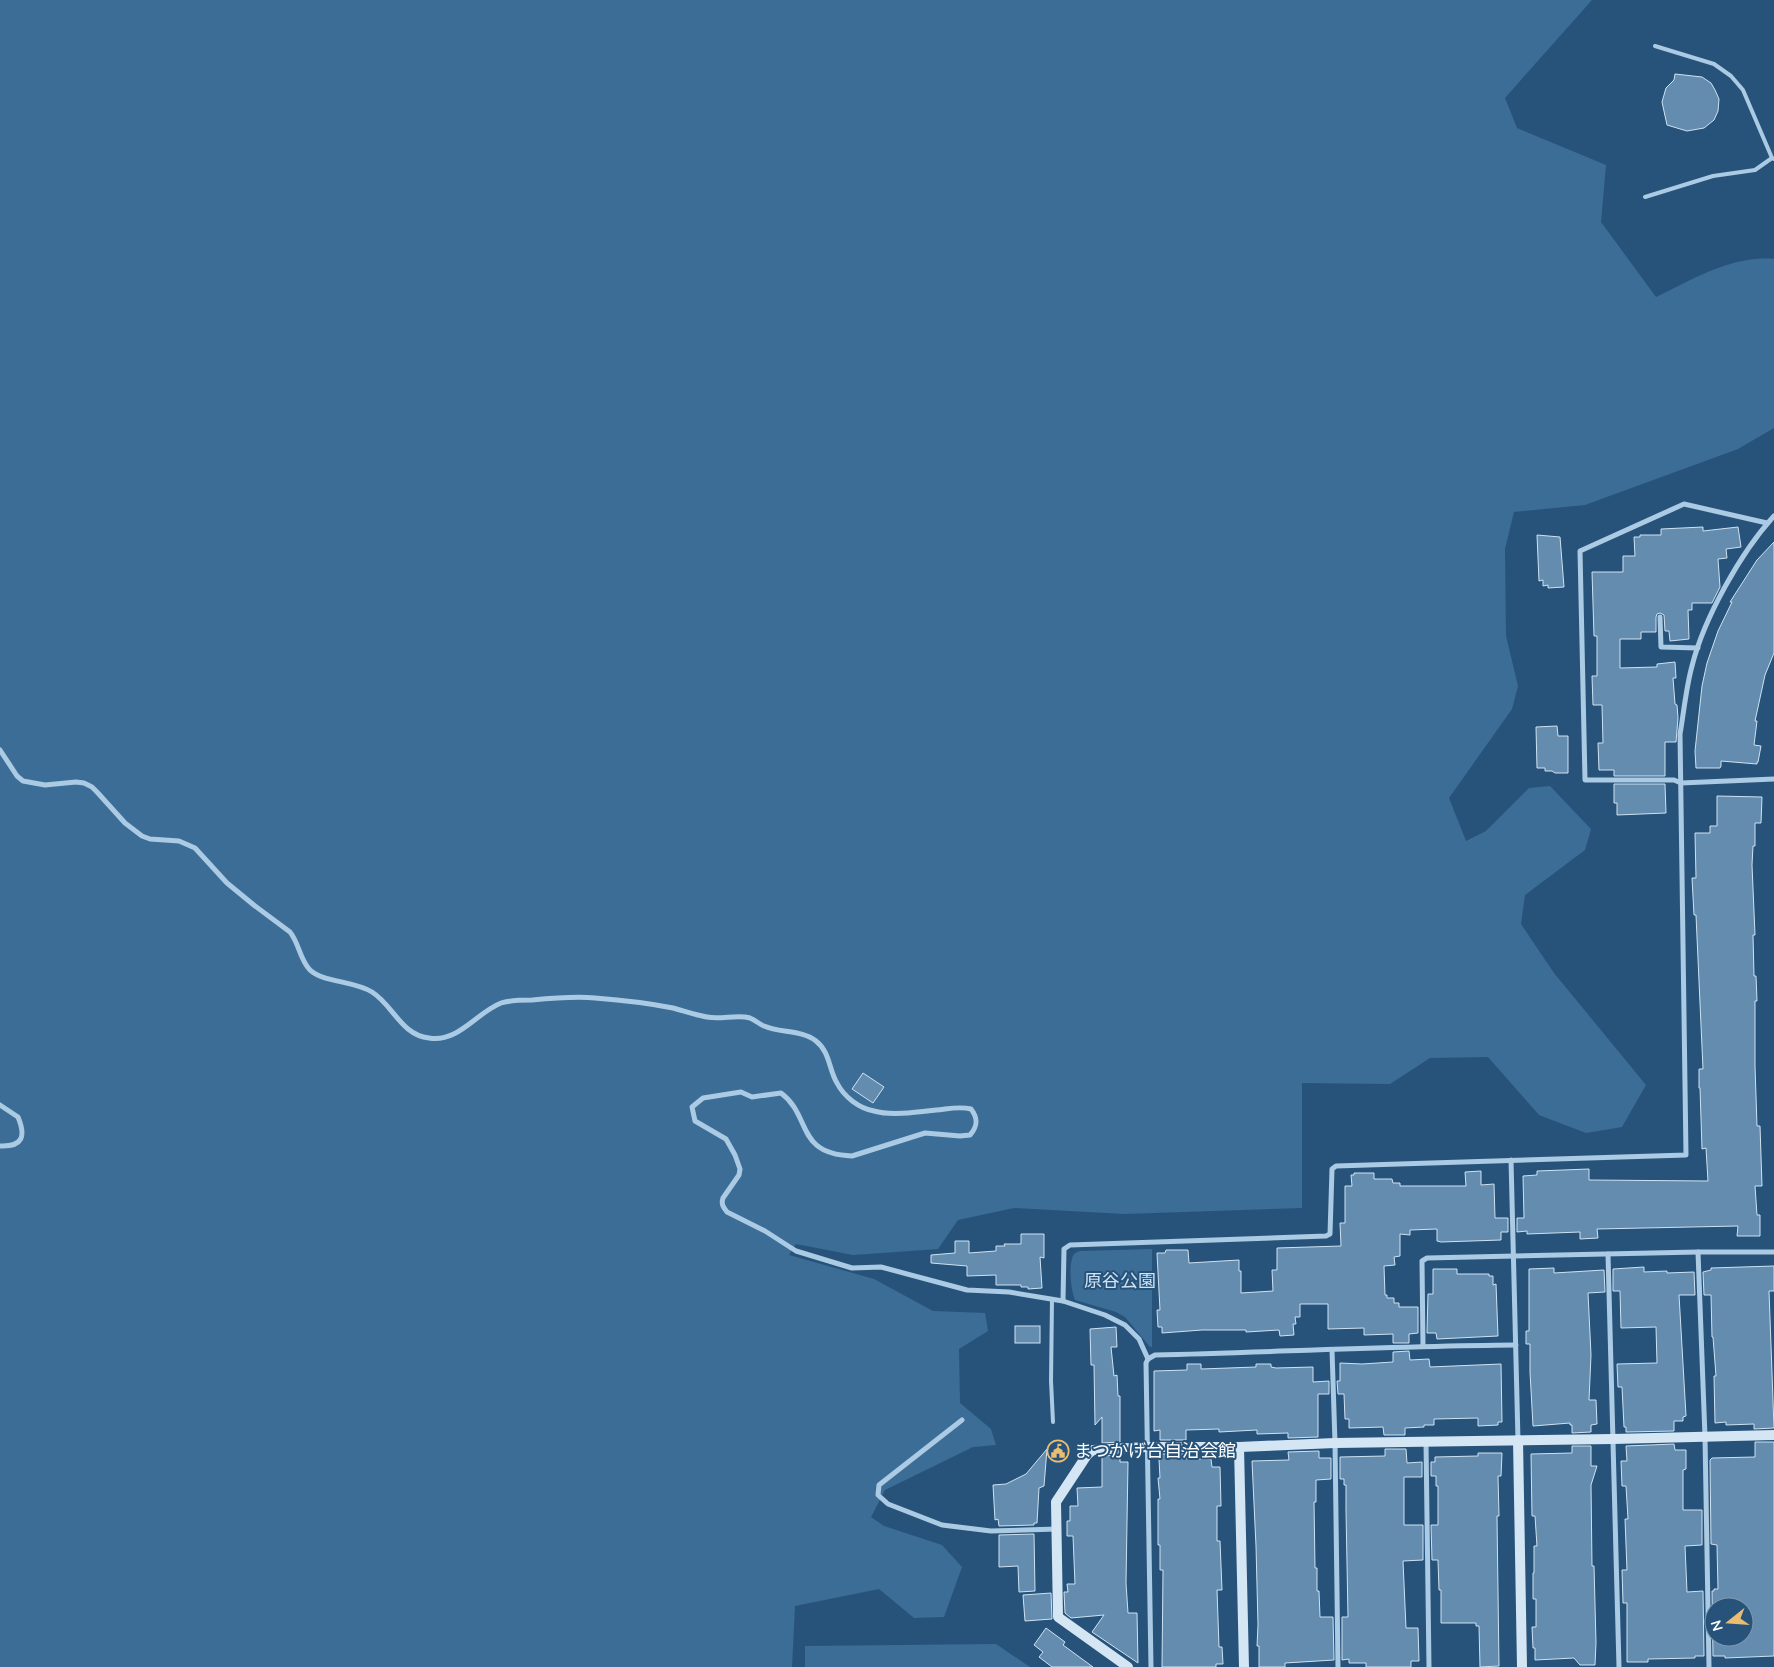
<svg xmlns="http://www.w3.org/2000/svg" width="1774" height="1667" viewBox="0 0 1774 1667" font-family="'Nunito Sans','Noto Sans JP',sans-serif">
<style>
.green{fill:#3b6d97}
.building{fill:#648cae;stroke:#cee2f3;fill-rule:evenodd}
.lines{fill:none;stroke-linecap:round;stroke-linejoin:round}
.lane{stroke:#abcae3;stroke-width:4}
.street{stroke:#abcae3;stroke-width:5}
.secondary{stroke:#d4e5f4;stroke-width:10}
.labels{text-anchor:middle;stroke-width:4;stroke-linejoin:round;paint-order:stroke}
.park-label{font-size:18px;fill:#cee2f3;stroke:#27537a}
.poi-label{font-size:18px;fill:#fff;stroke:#27537a;text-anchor:start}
</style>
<rect width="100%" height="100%" fill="#27537a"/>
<g class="green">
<path d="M0 0H1592L1505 98 1517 128 1606 165 1601 222 1656 297C1692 280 1732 255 1774 259V428L1738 449 1585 505 1514 512 1505 549 1506 636 1518 686 1512 709 1449 798 1466 841 1486 831 1529 788 1550 786 1591 829 1585 850 1525 895 1521 924 1554 973 1646 1085 1622 1127 1586 1133 1539 1115 1488 1057 1430 1058 1390 1084 1302 1083V1208L1124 1214 1014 1208 958 1220 938 1249 853 1255 796 1244 789 1255 874 1279 933 1311 985 1313 988 1331 959 1349 960 1403 991 1429 996 1445 973 1447 885 1490 871 1517 884 1526 942 1545 962 1567 944 1617 914 1618 879 1589 795 1606 792 1667H0Z"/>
<path d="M1152 1249V1347H1150L1125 1317 1116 1312 1075 1300C1071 1291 1069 1268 1072 1259 1073 1254 1076 1252 1080 1251Z"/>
<polygon points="996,1644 1030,1667 805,1667 805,1646"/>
</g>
<g class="building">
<polygon points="1675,74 1702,77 1711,83 1715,90 1719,99 1718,111 1714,120 1704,128 1687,131 1667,125 1662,102 1666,88 1674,80"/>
<polygon points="1703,527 1703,531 1738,527 1741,547 1726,549 1727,558 1718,559 1720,587 1712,603 1692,603 1692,610 1688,610 1689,639 1670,641 1669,631 1665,631 1664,615 1660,613 1657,614 1656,617 1656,632 1641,632 1641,639 1620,639 1620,668 1657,667 1657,664 1675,662 1676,678 1673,678 1675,704 1677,705 1678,718 1676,742 1665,742 1665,776 1614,776 1614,770 1599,770 1598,743 1603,743 1602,705 1593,705 1592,676 1597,676 1597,636 1594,636 1592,572 1623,572 1623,556 1635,556 1634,537 1640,537 1640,535 1661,535 1661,529"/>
<polygon points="1537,535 1560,537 1564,587 1548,588 1548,585 1543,586 1543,580 1539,581"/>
<polygon points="1774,542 1774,653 1765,675 1755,721 1757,721 1754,745 1761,746 1758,762 1757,762 1757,764 1721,761 1721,766 1720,768 1696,768 1695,751 1702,686 1707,663 1718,631 1732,602 1730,602 1757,560"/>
<polygon points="1557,726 1558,736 1568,736 1568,773 1555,773 1552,771 1545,771 1545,768 1537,768 1536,727"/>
<polygon points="1614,784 1665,784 1666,813 1617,815 1617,803 1614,803"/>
<polygon points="1717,796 1762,797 1761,823 1755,823 1755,846 1753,846 1752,865 1755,935 1753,935 1754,976 1756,976 1757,1001 1755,1001 1755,1066 1757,1126 1760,1126 1762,1186 1755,1186 1757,1215 1760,1215 1760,1236 1737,1236 1738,1226 1597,1229 1598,1238 1580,1239 1580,1232 1527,1234 1527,1231 1517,1232 1517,1218 1524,1218 1523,1176 1537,1175 1537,1171 1589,1169 1589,1180 1708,1181 1706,1148 1702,1149 1700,1088 1699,1088 1699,1069 1703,1069 1696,915 1694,915 1692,878 1696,878 1695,833 1710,833 1710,826 1717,826"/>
<polygon points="863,1073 884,1087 873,1103 852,1089"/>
<polygon points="1481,1171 1481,1185 1494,1184 1495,1218 1508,1218 1508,1232 1501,1232 1501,1240 1441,1242 1437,1241 1437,1229 1410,1230 1410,1235 1400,1234 1400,1256 1394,1257 1395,1265 1384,1266 1385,1295 1387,1295 1387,1298 1394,1298 1394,1303 1399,1303 1399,1307 1418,1307 1418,1333 1409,1334 1409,1343 1393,1343 1393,1334 1364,1335 1364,1328 1328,1329 1328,1304 1300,1304 1300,1317 1295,1317 1296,1324 1293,1324 1294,1335 1280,1336 1279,1330 1246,1332 1246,1330 1202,1330 1162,1333 1162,1327 1158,1327 1157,1310 1160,1310 1157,1253 1165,1253 1166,1250 1188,1250 1189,1263 1239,1260 1239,1271 1241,1271 1241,1293 1273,1291 1272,1270 1277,1270 1277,1248 1341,1246 1340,1223 1345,1223 1345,1186 1352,1186 1351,1175 1354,1175 1354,1173 1374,1173 1374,1179 1392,1179 1393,1183 1400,1183 1400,1186 1466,1186 1465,1172"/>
<polygon points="1021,1234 1044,1234 1044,1258 1040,1257 1042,1288 1028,1289 1028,1287 1021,1287 1021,1285 996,1285 996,1275 967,1276 967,1266 931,1263 931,1255 955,1253 955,1241 969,1241 969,1253 996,1251 996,1246 1005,1246 1004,1244 1021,1244"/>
<polygon points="1774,1266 1774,1291 1769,1291 1774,1428 1754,1429 1754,1424 1726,1425 1726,1422 1715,1423 1714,1376 1716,1376 1713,1337 1712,1337 1711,1295 1704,1295 1703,1272 1711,1270 1711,1268"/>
<polygon points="1644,1267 1644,1272 1667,1271 1667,1273 1694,1272 1695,1295 1679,1295 1686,1416 1683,1417 1683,1421 1674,1421 1674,1431 1626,1432 1626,1427 1624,1427 1622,1387 1618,1387 1617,1364 1657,1363 1656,1327 1621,1328 1620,1291 1613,1291 1613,1269"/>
<polygon points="1554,1268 1554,1273 1604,1270 1605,1292 1588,1293 1591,1355 1589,1400 1596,1400 1597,1424 1591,1425 1591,1432 1572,1433 1572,1425 1570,1425 1570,1423 1533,1426 1530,1372 1530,1344 1526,1344 1526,1331 1529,1331 1529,1269"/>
<polygon points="1433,1269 1457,1269 1457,1274 1489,1274 1489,1276 1493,1276 1493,1285 1496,1284 1498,1336 1437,1339 1436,1333 1427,1333 1428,1294 1433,1294"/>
<rect x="1015" y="1326" width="25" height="17"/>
<polygon points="1116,1327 1117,1347 1111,1347 1114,1376 1117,1375 1118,1396 1120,1396 1120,1442 1102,1443 1102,1417 1095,1425 1094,1365 1091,1365 1090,1329"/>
<polygon points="1409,1351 1410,1360 1429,1359 1430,1367 1501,1364 1502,1422 1498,1422 1498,1425 1478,1426 1478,1418 1434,1419 1434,1425 1424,1425 1424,1427 1405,1428 1405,1435 1384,1435 1383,1427 1349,1428 1349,1419 1345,1419 1344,1394 1338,1394 1337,1381 1340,1381 1340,1363 1362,1364 1393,1362 1393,1352"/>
<polygon points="1187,1364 1201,1364 1201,1369 1256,1367 1256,1364 1271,1364 1271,1367 1276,1368 1313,1367 1313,1382 1329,1381 1329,1394 1318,1394 1318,1437 1288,1438 1288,1433 1257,1434 1257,1430 1219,1432 1219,1429 1186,1430 1186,1440 1160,1440 1160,1430 1154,1431 1154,1371 1187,1370"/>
<path d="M1755 1442H1774V1656L1725 1658V1656H1713L1712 1591H1714V1589H1718L1717 1545 1711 1544 1710 1460 1712 1458 1755 1457ZM1714 1607H1744V1637H1714Z"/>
<polygon points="1674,1444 1675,1450 1686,1450 1686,1469 1683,1470 1683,1510 1702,1510 1702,1545 1685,1546 1687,1592 1703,1591 1704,1656 1695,1656 1695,1658 1648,1659 1648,1662 1627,1662 1627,1603 1623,1603 1622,1570 1627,1570 1625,1519 1628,1519 1626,1486 1622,1486 1621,1461 1627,1461 1626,1446"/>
<polygon points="1572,1446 1591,1446 1591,1466 1597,1466 1591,1485 1592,1566 1594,1566 1596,1643 1595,1665 1580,1665 1574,1658 1535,1660 1535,1648 1533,1648 1532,1627 1536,1627 1536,1599 1533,1599 1533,1573 1534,1573 1534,1546 1537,1546 1535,1516 1532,1516 1531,1454 1572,1453"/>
<polygon points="1047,1449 1044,1486 1039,1488 1037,1523 1034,1523 1034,1525 999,1526 998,1519 995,1520 993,1485 1006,1484 1026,1474"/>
<polygon points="1385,1449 1406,1449 1407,1463 1422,1462 1422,1477 1404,1477 1404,1525 1423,1525 1423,1560 1403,1561 1406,1628 1418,1628 1419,1661 1411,1661 1411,1667 1366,1667 1366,1663 1349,1663 1349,1659 1342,1660 1342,1617 1348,1617 1346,1510 1346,1485 1344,1485 1344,1479 1340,1479 1340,1457 1385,1456"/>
<polygon points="1319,1451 1319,1458 1331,1458 1331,1479 1316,1480 1316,1502 1314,1502 1315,1568 1317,1568 1317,1591 1319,1591 1320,1617 1333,1617 1334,1660 1285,1663 1285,1667 1259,1667 1259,1646 1257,1646 1258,1625 1256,1546 1252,1461 1289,1460 1288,1452"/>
<polygon points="1478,1453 1502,1453 1501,1476 1498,1476 1499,1516 1497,1516 1499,1666 1480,1667 1479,1626 1476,1626 1476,1623 1441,1623 1441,1590 1439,1590 1438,1560 1432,1560 1431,1525 1438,1525 1438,1486 1436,1486 1436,1476 1431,1476 1431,1462 1435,1462 1435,1457 1478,1456"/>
<polygon points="1161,1454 1184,1454 1184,1458 1188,1459 1211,1459 1212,1467 1220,1467 1221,1506 1217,1506 1217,1541 1220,1541 1222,1590 1217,1590 1219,1647 1222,1647 1223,1664 1216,1664 1216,1667 1162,1667 1163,1570 1160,1570 1160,1545 1158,1545 1158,1499 1160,1499 1158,1478 1160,1478 1159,1459 1161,1459"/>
<polygon points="1120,1455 1120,1462 1128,1462 1126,1583 1128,1613 1137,1613 1138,1663 1092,1632 1104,1615 1071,1618 1065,1613 1064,1592 1068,1592 1067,1584 1075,1584 1073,1536 1067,1536 1067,1521 1070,1521 1070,1506 1078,1506 1077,1488 1102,1487 1102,1456"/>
<polygon points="1034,1534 1035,1591 1019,1592 1018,1566 999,1567 999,1535"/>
<polygon points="1051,1593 1052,1619 1025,1621 1023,1595"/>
<polygon points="1046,1628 1065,1642 1063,1645 1093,1667 1052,1667 1039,1657 1043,1652 1034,1645"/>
</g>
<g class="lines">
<g class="lane">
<polyline points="1655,46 1714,64 1731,76 1743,90 1772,158 1774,159"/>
<polyline points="1645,197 1713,176 1755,170 1772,158"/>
<polyline points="1052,1299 1051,1381 1053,1422"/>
</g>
<g class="street">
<polyline points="1767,523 1684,504 1580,551 1585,780 1674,780 1681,783 1774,779"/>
<polyline points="1660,617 1661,647 1698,648"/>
<path d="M0 750 17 776 23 781 45 785 76 782 84 783 92 787 97 792 125 823 142 836 150 839 179 841 195 848 227 883 255 906 290 932C299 943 300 960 310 970 322 982 355 981 372 992 393 1005 401 1035 429 1038 458 1043 476 1013 501 1003 510 1000 522 1000 532 1000 553 998 574 996 595 998 621 1000 648 1003 673 1008 684 1011 695 1015 707 1017 721 1020 737 1014 750 1018 755 1020 759 1024 764 1026 780 1033 803 1030 816 1041 830 1052 829 1070 837 1083 844 1097 859 1108 874 1111 891 1116 919 1112 936 1110 948 1109 959 1106 971 1109 978 1118 978 1126 970 1135L960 1136 925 1133 852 1156C795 1154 812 1116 781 1093L752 1097 741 1092 703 1098 692 1107 695 1121 726 1139 735 1155 740 1169 739 1175 723 1198C721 1204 723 1207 727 1212L765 1231 796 1251 852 1268 881 1267 967 1290 1009 1292 1063 1301 1105 1315 1125 1325 1139 1339 1148 1359"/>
<path d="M0 1105 18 1117C26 1136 23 1147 0 1146"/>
<polyline points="1511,1160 1518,1440"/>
<polyline points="1698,1252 1705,1437 1709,1667"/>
<polyline points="1608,1254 1619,1667"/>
<path d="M1063 1301 1064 1249 1070 1245 1326 1236 1330 1234 1332 1169 1336 1166 1686 1155 1680 734C1684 711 1686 688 1692 666 1704 618 1741 552 1774 516"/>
<polyline points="1423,1346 1422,1261 1427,1258 1698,1252 1774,1252"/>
<polyline points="1332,1350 1335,1443 1338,1667"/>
<polyline points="962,1420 879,1485 878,1495 888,1504 942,1525 991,1531 1057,1529"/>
<polyline points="1426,1442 1429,1667"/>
<path d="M1151 1667 1146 1363 1148 1359 1155 1355C1275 1352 1395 1346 1516 1345"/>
</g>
<g class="secondary">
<polyline points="1518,1440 1522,1667"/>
<polyline points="1239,1447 1244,1667"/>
<polyline points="1128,1667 1058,1617 1056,1502 1087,1455 1093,1450 1147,1447 1239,1447 1335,1443 1613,1439 1774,1435"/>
</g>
</g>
<defs>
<g id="civic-ring" transform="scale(1.125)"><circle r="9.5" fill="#27537a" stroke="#ebbd72" stroke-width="1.5"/><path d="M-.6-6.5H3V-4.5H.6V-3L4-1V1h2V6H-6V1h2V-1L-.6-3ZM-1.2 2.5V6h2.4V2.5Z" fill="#ebbd72"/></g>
</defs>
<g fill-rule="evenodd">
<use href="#civic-ring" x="1058" y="1451"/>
</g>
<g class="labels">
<g class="park-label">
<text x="1120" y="1287">原谷公園</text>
</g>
<g class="poi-label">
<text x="1074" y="1457">まつかげ台自治会館</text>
</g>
</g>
<g transform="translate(1729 1622) rotate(253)"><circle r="24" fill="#27537a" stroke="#7d98af"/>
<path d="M0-4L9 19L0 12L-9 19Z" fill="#ebbd72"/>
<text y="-8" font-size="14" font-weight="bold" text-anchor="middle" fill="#ffffff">N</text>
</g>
</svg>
